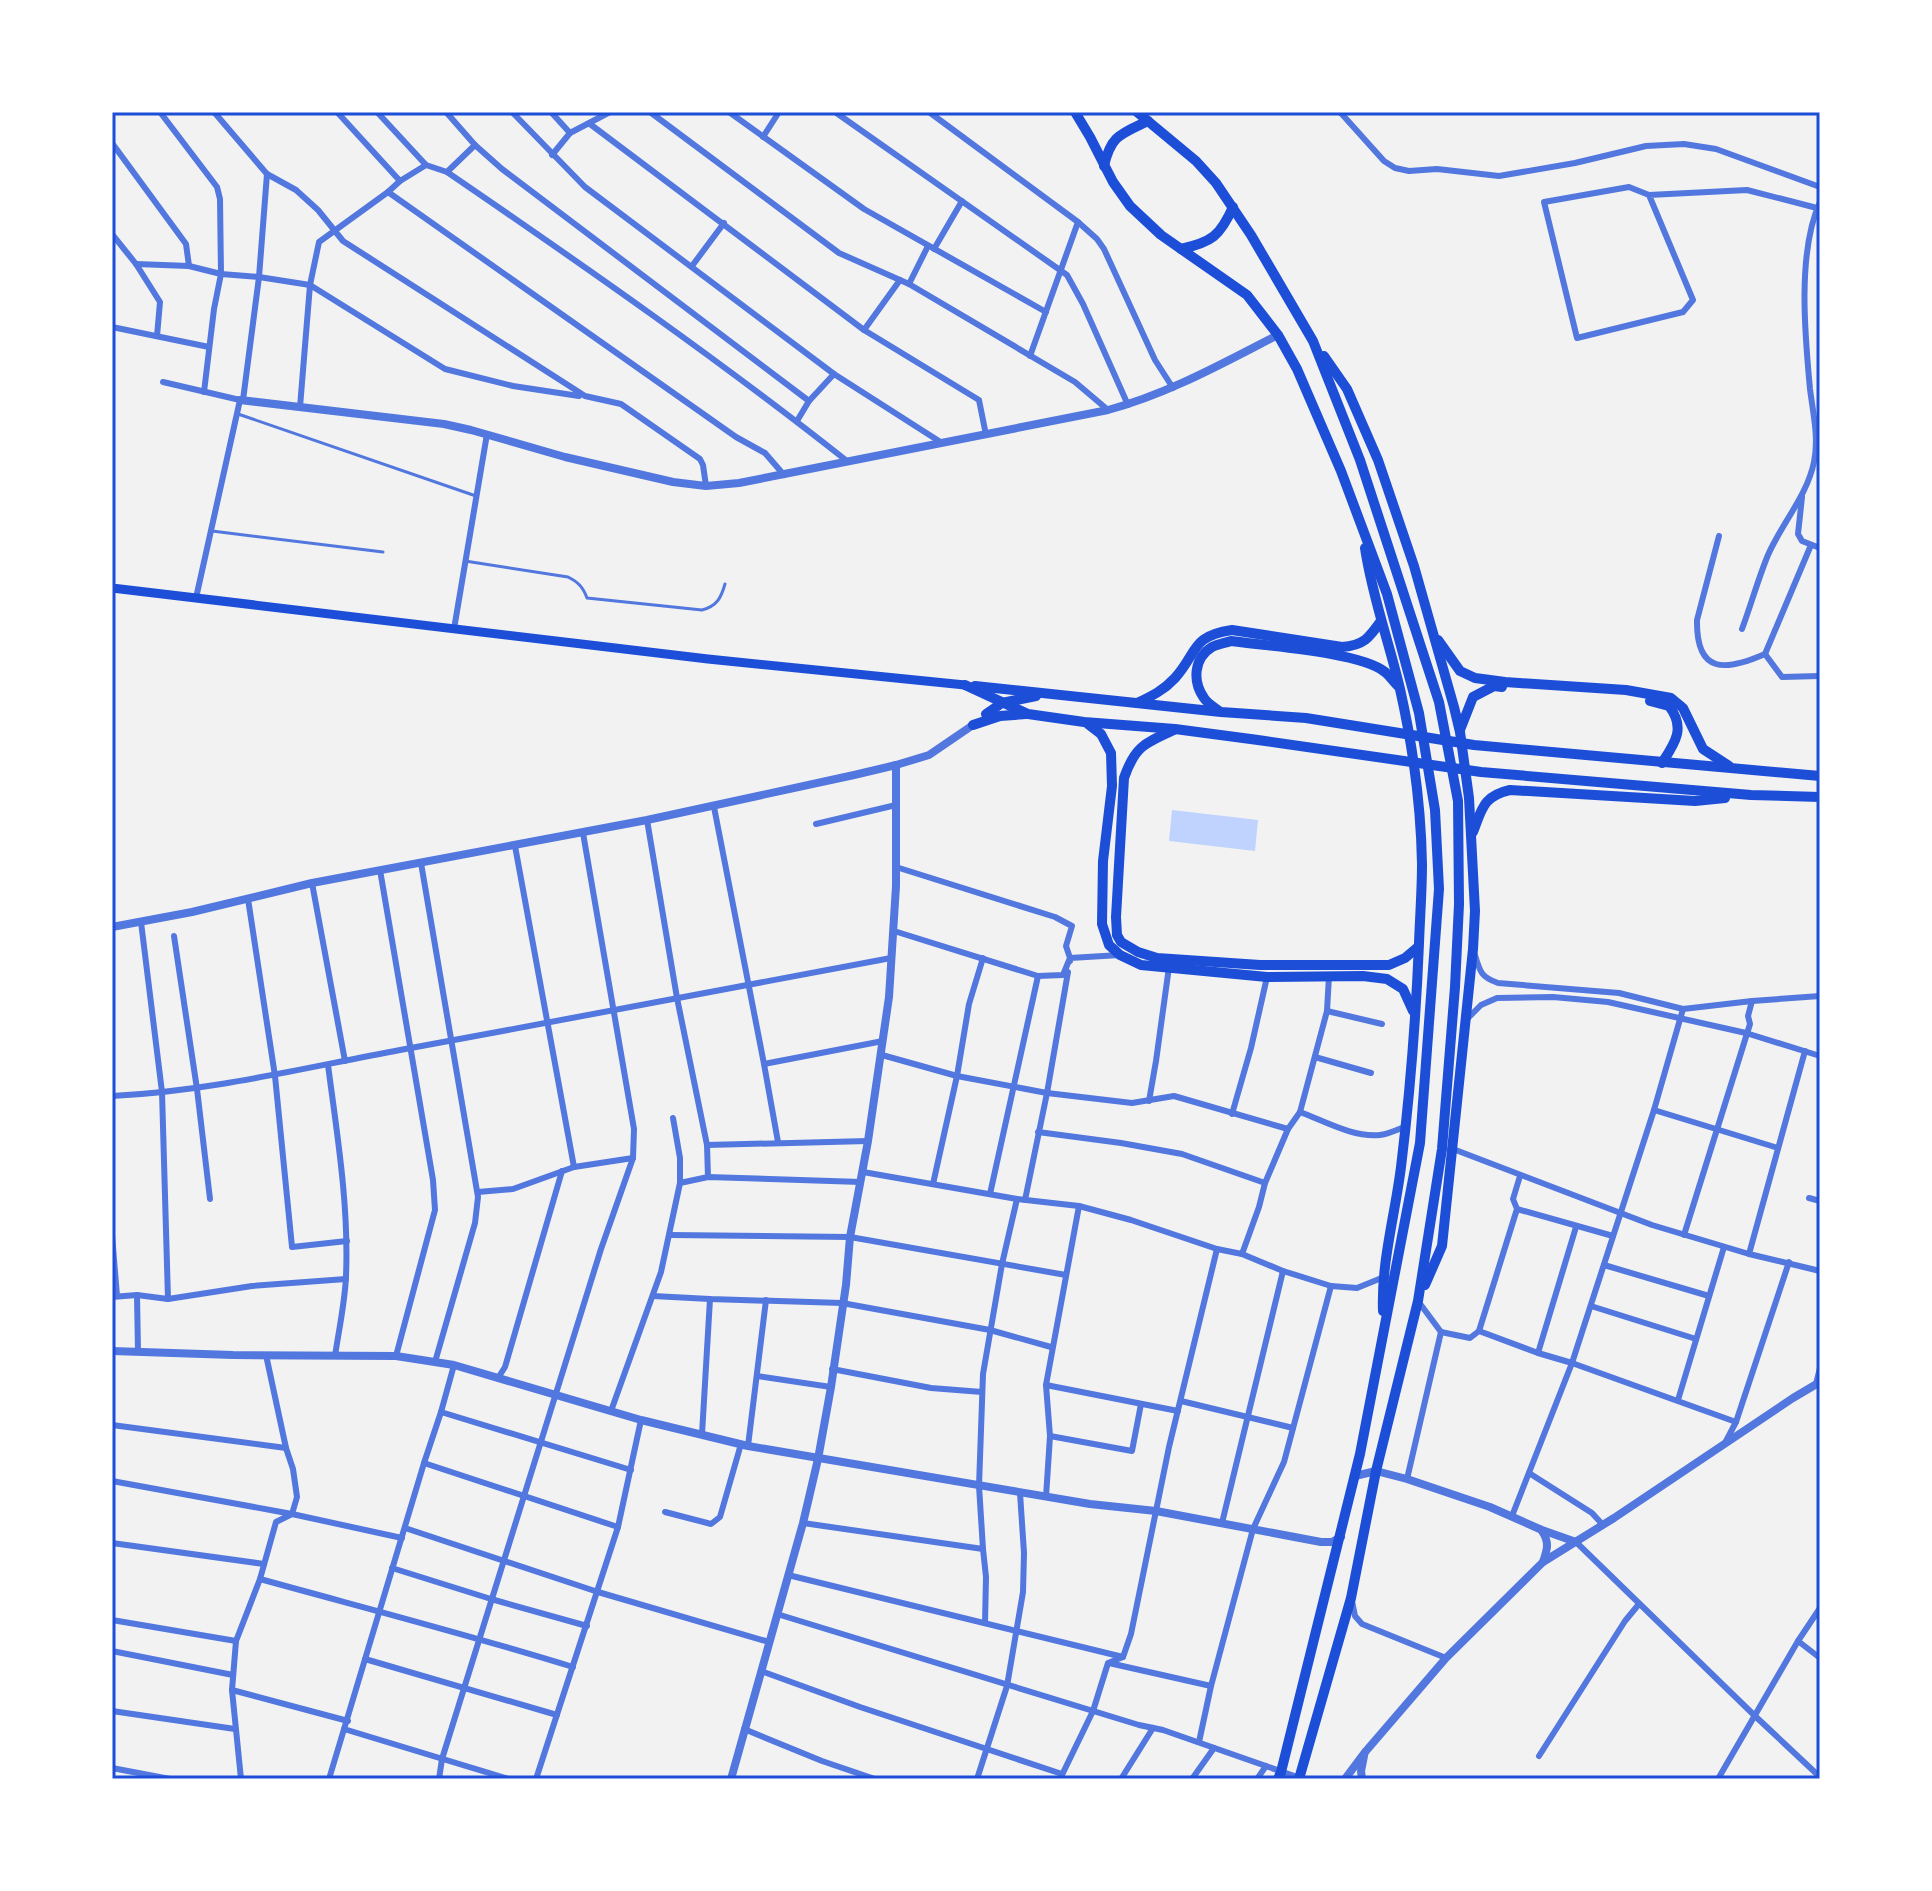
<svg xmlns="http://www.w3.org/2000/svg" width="1932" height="1891" viewBox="0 0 1932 1891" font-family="'PT Serif',serif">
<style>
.water{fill:#bfd3fe}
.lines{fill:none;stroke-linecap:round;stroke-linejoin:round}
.service{stroke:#5277de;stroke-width:3}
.minor{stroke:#5277de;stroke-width:6}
.tertiary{stroke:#5277de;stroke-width:8}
.secondary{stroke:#1d4ed8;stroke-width:9}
.primary{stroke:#1d4ed8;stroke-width:10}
.neatline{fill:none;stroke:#1d4ed8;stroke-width:3}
</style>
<rect width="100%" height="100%" fill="#f2f2f2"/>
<polygon class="water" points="1172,810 1258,820 1255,851 1169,841"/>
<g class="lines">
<g class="service">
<polyline points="238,414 476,496"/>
<polyline points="212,531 383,552"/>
<path d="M465 561 568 577C578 582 583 587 587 598L702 610C717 606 721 598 725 584"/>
</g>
<g class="minor">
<polyline points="160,112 217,187 220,199 221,274 214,309 204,392"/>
<polyline points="214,112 267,174 296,190 318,210 343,241 585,396 621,404 700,459 703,465 706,486"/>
<polyline points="337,112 400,181"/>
<path d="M377 112 426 165 447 172C583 265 718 359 847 461"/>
<polyline points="446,112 475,145 502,169 809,401"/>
<polyline points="512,112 585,187 834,374 942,443"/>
<polyline points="551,112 570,133"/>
<polyline points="650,112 839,253 909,284 1075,382 1108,410"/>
<polyline points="729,112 864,209 1046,312"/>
<polyline points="835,112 1067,275 1083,304 1128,405"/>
<polyline points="929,112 1078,222 1097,239 1104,249 1155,360 1173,388"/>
<polyline points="1340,112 1384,161 1395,168 1409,171 1437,169 1499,176 1575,163 1646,146 1684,144 1716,149 1820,187"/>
<polyline points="590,124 864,330 979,400 986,435"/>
<polyline points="763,137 779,112"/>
<polyline points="112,143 186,244 189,266"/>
<polyline points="552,155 570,133 610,112"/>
<polyline points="447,172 475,145"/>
<polyline points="388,192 736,437 765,453 784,475"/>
<polyline points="1649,195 1693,300 1683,312 1577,338 1544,202 1629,187 1649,195 1747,190 1817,208"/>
<polyline points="112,234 136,264 160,302 157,336"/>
<polyline points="934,249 962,201"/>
<polyline points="136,264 189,266 221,274 259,277 310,285 445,369 513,386 579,396"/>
<polyline points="692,266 724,223"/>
<polyline points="909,284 928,246"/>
<polyline points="112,327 209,347"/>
<polyline points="864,330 900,280"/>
<polyline points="1030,356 1078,222"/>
<polyline points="163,382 240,400 196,598"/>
<polyline points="243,400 259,277 267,174"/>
<polyline points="300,407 310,285 319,242 388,192 400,181 426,165"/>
<polyline points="797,421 809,401 834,374"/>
<polyline points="1802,497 1798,534 1802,541 1820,548"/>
<path d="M1719 536 1697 620C1696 675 1726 671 1765 654L1811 545"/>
<polyline points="454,629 487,434"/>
<path d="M1742 629C1751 605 1758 579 1768 555 1782 523 1807 496 1814 462 1819 438 1813 413 1810 389 1805 336 1797 252 1820 202"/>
<polyline points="1765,654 1782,677 1820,676"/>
<polyline points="714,807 764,1064 778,1142"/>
<polyline points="647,820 677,998 707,1145 708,1177"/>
<polyline points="816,824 896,805"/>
<polyline points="515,846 574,1167"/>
<polyline points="421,863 478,1197 475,1223 435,1362"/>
<polyline points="380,870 433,1180 435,1210 396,1356"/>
<polyline points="312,883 345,1061"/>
<polyline points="248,899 275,1076 292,1247 347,1241"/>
<polyline points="141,922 162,1092 168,1299"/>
<polyline points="894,931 1038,976 1063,975 1070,958 1066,946 1072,926 1055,917 896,867"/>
<polyline points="174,936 197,1089 210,1199"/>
<path d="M1475 955C1480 972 1481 977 1498 983L1619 993 1683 1009 1752 1001 1820 996"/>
<polyline points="1070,961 1070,958 1120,955"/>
<polyline points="1327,1011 1382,1024"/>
<polyline points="1466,1020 1481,1005 1497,998 1553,997 1608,1002 1746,1033 1820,1056"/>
<polyline points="882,1055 957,1076 1047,1093 1132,1103 1174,1096 1288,1129"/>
<polyline points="1315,1057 1371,1073"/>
<polyline points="764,1064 883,1041"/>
<path d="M328 1065C337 1134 349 1205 346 1276 345 1302 339 1329 335 1356"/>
<path d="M112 1096C212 1091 303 1068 400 1050 564 1020 728 988 891 958"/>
<polyline points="1149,1101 1156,1061 1169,967"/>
<polyline points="1654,1110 1778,1148"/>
<path d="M1300 1112C1324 1121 1354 1138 1380 1135 1388 1134 1397 1130 1404 1127"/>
<polyline points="1232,1114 1251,1048 1267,977"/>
<polyline points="673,1118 680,1158 680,1183"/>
<polyline points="1038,1132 1121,1143 1182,1154 1265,1183"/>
<polyline points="707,1145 868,1141"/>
<polyline points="1453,1149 1652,1225 1749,1254 1820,1271"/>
<polyline points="863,1172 1017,1199 1079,1206 1131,1220 1217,1249 1242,1254 1283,1271 1331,1286 1357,1288 1384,1277"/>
<polyline points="933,1184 957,1076 969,1004 983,958"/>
<polyline points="478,1192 513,1189 574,1167 633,1158"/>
<polyline points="990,1194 1038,976"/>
<polyline points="1809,1198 1820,1201"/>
<polyline points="1025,1200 1047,1093 1068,972"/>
<polyline points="1517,1209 1613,1236"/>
<polyline points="112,1235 117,1296"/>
<polyline points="670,1235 850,1237 1066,1275"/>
<polyline points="1684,1235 1750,1024 1748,1016 1752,1001"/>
<polyline points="1242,1254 1259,1207 1265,1183 1288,1129 1300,1112 1327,1011 1329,976"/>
<polyline points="1749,1254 1805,1051"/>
<polyline points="1604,1265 1709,1296"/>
<polyline points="137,1295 138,1352"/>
<polyline points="653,1296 710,1299 842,1303 990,1330 1051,1347"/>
<polyline points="112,1297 137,1295 168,1299 252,1286 346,1279"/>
<polyline points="1418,1301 1441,1332 1470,1338 1479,1331 1538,1353 1572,1363 1736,1422"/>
<polyline points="1591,1306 1696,1339"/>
<polyline points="1479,1331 1517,1209 1513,1199 1520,1176"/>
<polyline points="1538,1353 1576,1227"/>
<polyline points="832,1369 931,1388 982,1392"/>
<polyline points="757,1376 831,1387"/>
<polyline points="498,1378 505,1367 562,1171"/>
<polyline points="1816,1384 1820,1368"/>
<polyline points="1046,1385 1178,1411"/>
<polyline points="1678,1400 1724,1247"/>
<polyline points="1181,1401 1293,1428"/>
<polyline points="611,1411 661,1272 680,1183 708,1177 861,1182"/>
<polyline points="441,1412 631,1470"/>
<polyline points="112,1425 286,1448"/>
<polyline points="702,1434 710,1299"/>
<polyline points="1050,1436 1132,1451 1141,1404"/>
<polyline points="1725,1443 1736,1422 1789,1262"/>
<polyline points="748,1446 766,1300"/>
<polyline points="424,1463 618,1527"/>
<polyline points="1529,1473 1592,1513 1603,1525"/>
<polyline points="1407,1479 1441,1332"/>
<polyline points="112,1481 292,1514 402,1538"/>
<polyline points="1046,1497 1050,1436 1046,1385 1079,1206"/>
<polyline points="665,1512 711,1524 720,1517 741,1444"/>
<polyline points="1512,1516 1572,1363 1654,1110 1683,1009"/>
<polyline points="803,1523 983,1549"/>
<polyline points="1222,1523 1283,1271"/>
<polyline points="405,1528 598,1592 769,1642"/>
<polyline points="1576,1542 1755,1716 1820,1777"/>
<polyline points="112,1543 264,1564"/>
<polyline points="392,1568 491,1599 587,1626"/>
<polyline points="788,1575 1123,1657"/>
<path d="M260 1579C365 1608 470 1635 573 1667"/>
<polyline points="1352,1601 1355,1616 1362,1624 1446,1658"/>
<polyline points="777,1614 1139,1725 1163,1730 1300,1778"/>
<polyline points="112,1620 236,1641"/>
<polyline points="985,1623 986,1577 983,1549 979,1486 983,1374 1002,1264 1017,1199"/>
<polyline points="1798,1641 1820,1658"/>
<polyline points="112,1651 233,1675"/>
<polyline points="365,1659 557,1715"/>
<polyline points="1109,1663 1211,1686"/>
<polyline points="761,1671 860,1707 1062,1774"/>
<polyline points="232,1690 348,1721"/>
<polyline points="112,1711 235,1729"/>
<polyline points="344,1729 509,1779"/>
<polyline points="744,1729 822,1761 875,1779"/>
<polyline points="1199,1742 1211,1686 1253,1529 1284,1462 1331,1286"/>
<polyline points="1539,1756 1625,1621 1639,1604"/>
<polyline points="112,1768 170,1779"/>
<polyline points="241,1779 232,1690 236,1641 260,1579 276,1522 292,1514 297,1497 293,1469 286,1448 266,1355"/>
<polyline points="329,1779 424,1463 441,1412 454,1365"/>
<polyline points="439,1779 442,1759 601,1249 633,1158 634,1129 583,833"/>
<polyline points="536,1779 618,1527 641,1420"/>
<polyline points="977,1779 1007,1686 1023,1592 1024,1553 1020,1493"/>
<polyline points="1060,1779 1093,1711 1108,1663 1123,1657 1131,1634 1169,1447 1217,1249"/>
<polyline points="1121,1779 1153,1728"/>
<polyline points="1192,1779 1214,1748"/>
<polyline points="1257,1779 1266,1766"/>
<polyline points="1718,1779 1798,1641 1820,1608"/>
</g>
<g class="tertiary">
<path d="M240 400 444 424 471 430 565 457 673 482 706 486 739 483 1108 410C1168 394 1223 363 1278 335"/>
<polyline points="112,927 192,912 312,883 647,820 854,775 896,765 929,755 973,725"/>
<polyline points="112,1351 233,1355 396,1356 454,1365 641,1420 748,1446 1090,1504 1156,1511 1321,1542 1332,1542 1341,1537"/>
<polyline points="1355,1476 1376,1471 1407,1479 1490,1507 1542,1530 1576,1542"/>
<path d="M1542 1531C1550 1543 1547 1550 1543 1562"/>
<polyline points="731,1779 803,1523 818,1459 831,1387 846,1285 850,1237 868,1141 889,997 896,886 896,765"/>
<polyline points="1345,1779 1366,1751 1446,1658 1543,1562 1614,1518 1793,1398 1820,1382"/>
<polyline points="1362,1779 1361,1771 1364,1756"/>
</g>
<polyline class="secondary" points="112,588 708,659 965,685"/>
<g class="primary">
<polyline points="1075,112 1090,137 1113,182 1130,206 1161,235 1247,295 1278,335 1297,369 1341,471 1387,594 1419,713 1435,810 1439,889 1420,1143 1360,1454 1281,1772 1278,1779"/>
<polyline points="1137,112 1196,161 1216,183 1251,235 1313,341 1360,460 1439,702 1458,801 1459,904 1455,987 1442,1149 1418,1301 1376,1471 1351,1598 1299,1779"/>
<path d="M1104 166C1111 135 1121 134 1148 121"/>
<path d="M1181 249C1212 242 1220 236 1233 207"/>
<polyline points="1324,356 1347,389 1378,460 1414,566 1454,707 1460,732 1469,798 1475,911 1473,949 1442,1246 1425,1285"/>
<path d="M1365 548C1372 596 1389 642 1400 689 1413 747 1421 805 1422 864 1422 890 1420 916 1419 943 1416 1017 1410 1093 1401 1167 1395 1215 1381 1263 1383 1311"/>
<polyline points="1438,640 1460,671 1475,678 1505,682 1626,690 1671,698 1683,708 1703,749 1729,766"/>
<polyline points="965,685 1028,714 1084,722 1175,729 1258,740 1481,772 1751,795 1820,797"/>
<polyline points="975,686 1221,712 1306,718 1474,745 1820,776"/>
<path d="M1650 701 1669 706C1686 728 1675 743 1662 763"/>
<path d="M1137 703C1152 696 1164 690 1175 678 1198 652 1191 636 1232 630L1342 647C1364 645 1369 638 1381 621"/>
<path d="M1219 711C1214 707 1207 703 1204 698 1192 681 1194 658 1212 647 1218 644 1225 643 1231 641 1266 646 1360 652 1385 672 1390 676 1394 682 1398 686"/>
<polyline points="986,714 1002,703 1036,696"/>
<polyline points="1088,724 1101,734 1111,753 1112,786 1103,861 1102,924 1109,945 1120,955 1141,965 1267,977 1363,976 1387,979 1403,989 1413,1011"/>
<polyline points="973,725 1000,716 1026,714"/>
<path d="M1174 730C1145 743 1135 746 1124 778L1116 917 1117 935 1121 942 1138 952 1157 958 1260 965H1389L1405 958 1418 947"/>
<polyline points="1460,730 1473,697 1494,686 1502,687"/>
<path d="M1473 832C1482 809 1483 796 1510 790L1695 801 1725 798"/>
</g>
</g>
<rect width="1932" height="1891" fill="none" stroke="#ffffff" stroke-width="228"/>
<rect x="114" y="114" width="1704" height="1663" class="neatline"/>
</svg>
